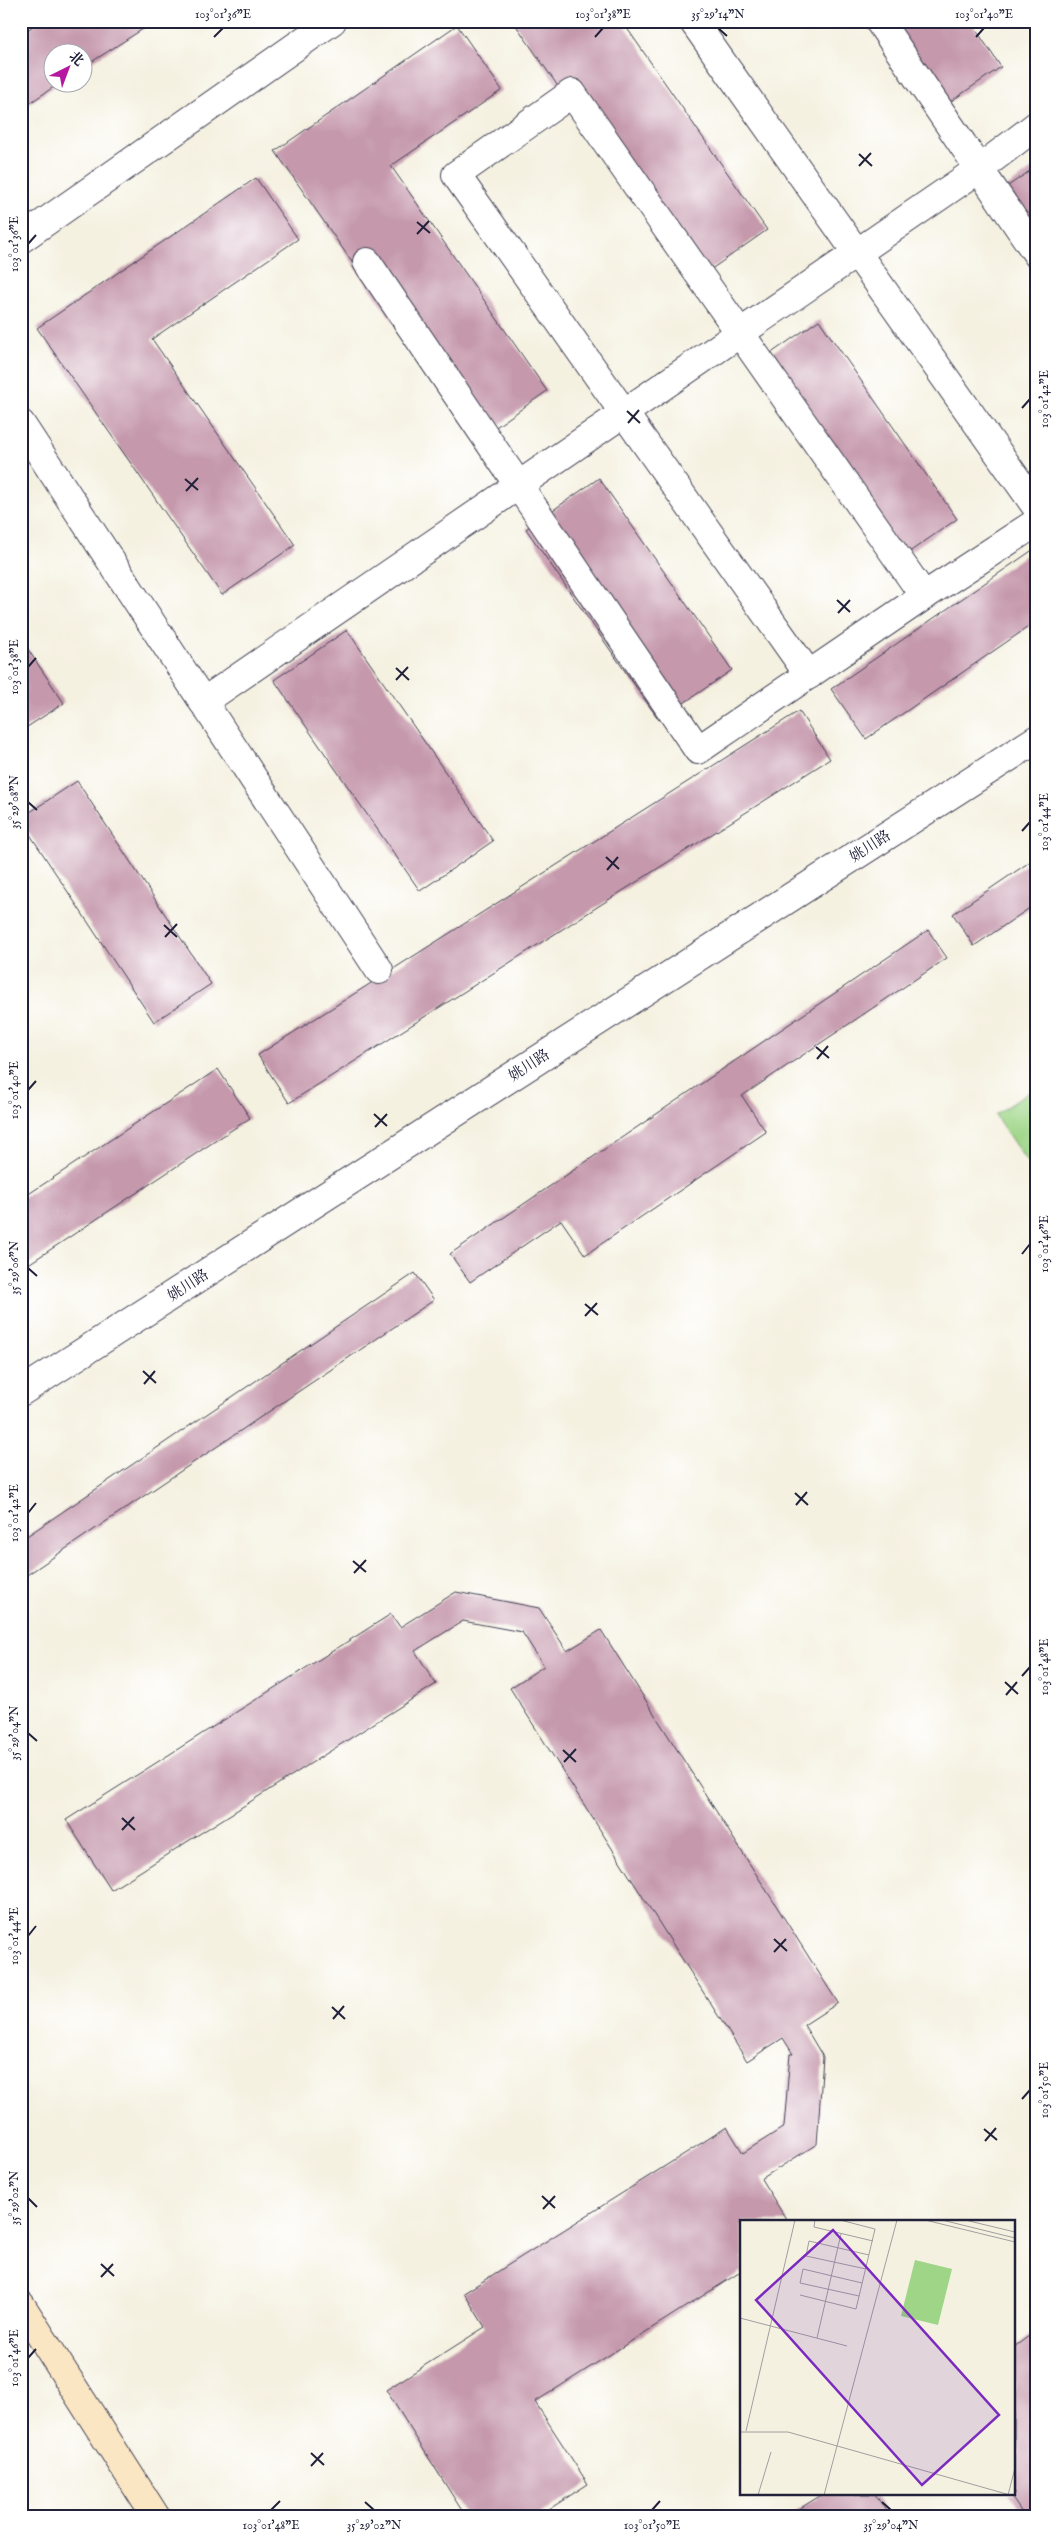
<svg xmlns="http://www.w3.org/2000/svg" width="1058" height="2538" viewBox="0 0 1058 2538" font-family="'IM FELL English','Noto Serif SC',serif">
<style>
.garden{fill:#9ed587;stroke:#607c61}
.building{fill:#c598ac}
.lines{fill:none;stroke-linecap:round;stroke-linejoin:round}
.minor-casing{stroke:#424154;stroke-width:30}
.tertiary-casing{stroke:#424154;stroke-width:30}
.secondary-casing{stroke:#424154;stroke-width:30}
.minor{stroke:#fff;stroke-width:28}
.tertiary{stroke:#fff;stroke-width:28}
.secondary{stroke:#fbe6c4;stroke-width:28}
.ticks{fill:none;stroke:#22223b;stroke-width:2}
.labels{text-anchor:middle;stroke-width:5;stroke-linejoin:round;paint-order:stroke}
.street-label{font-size:15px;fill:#22223b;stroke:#fff}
.inset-road{fill:none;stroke:#a19e9f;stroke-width:1}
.view{fill:#7b2cbf;fill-opacity:0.15;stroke:#7b2cbf;stroke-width:2.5}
.inset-edge{fill:none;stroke:#22223b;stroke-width:2.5}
.neatline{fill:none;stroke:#22223b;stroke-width:2}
.ticks-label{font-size:12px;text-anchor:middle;fill:#22223b}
</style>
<rect width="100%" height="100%" fill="#fff"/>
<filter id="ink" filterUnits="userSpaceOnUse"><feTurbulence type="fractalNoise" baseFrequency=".02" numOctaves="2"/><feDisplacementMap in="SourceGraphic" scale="10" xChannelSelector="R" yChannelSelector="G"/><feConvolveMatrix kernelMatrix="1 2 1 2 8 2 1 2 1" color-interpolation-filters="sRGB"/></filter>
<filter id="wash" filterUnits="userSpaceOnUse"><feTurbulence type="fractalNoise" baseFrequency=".0096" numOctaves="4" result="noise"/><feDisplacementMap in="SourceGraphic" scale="20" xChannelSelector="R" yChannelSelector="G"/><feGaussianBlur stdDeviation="1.12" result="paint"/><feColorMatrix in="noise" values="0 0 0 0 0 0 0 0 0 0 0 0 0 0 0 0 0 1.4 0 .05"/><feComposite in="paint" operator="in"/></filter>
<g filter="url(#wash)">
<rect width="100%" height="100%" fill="#f5f1e1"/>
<polygon class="garden" points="1037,1087 1037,1177 995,1115"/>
<g id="blocks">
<g class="building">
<polygon points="41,21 142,21 146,27 82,68 82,52 52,52 52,82 61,82 21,109 21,34"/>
<polygon points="513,21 622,21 767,230 693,282"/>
<polygon points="885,21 970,21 1001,67 944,106"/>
<polygon points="457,25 502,90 391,166 547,391 476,441 275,151"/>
<polygon points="1037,166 1037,269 989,199"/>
<polygon points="256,178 298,239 152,339 295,545 222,595 37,328"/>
<polygon points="819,320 957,519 892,564 754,365"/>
<polygon points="599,478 732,670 659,720 526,529"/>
<polygon points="1037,547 1037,621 866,739 831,689"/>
<polygon points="347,630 493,841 420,891 274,680"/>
<polygon points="21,639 64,703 21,731"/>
<polygon points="799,711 830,759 289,1103 258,1055"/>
<polygon points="77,781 211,984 154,1022 21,821 21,818"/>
<polygon points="1037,857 1037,903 974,946 953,914"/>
<polygon points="928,930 947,958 742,1096 766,1132 585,1255 561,1220 470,1282 450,1254"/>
<polygon points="218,1069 250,1118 21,1269 21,1199"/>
<polygon points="415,1273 434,1300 21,1579 21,1540"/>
<polygon points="456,1592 539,1608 567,1651 601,1630 838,2003 804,2025 823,2057 817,2144 761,2179 788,2222 742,2222 742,2271 535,2402 588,2484 537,2517 466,2517 386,2390 485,2327 464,2293 727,2127 743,2153 784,2127 790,2054 793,2054 783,2038 747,2061 510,1688 544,1666 522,1632 463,1621 415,1651 436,1684 111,1890 66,1820 391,1614 400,1627"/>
<polygon points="1037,2330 1037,2517 1025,2517 1009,2494 1014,2494 1014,2347"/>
<polygon points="823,2494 875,2494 890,2517 793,2517 791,2514"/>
</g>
</g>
</g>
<g filter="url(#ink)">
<use href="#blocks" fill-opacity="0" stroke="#424154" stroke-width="1"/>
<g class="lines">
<g class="minor-casing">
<g id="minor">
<polyline points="693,21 1037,508"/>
<polyline points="879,21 1037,254"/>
<polyline points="21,239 332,21"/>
<polyline points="367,262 698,750 924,596 1037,522"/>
<polyline points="809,675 456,175 572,93 924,596"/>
<polyline points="203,702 979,169 1037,125"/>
</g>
</g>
<g class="tertiary-casing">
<g id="tertiary">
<polyline points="21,424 379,970"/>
<polyline points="21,1392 1037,739"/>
</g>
</g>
<g class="secondary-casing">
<polyline id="secondary" points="21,2305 156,2517"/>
</g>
<use href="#minor" class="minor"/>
<use href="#tertiary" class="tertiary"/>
<use href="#secondary" class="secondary"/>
</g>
</g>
<path class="ticks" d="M718 28 727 36M214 37 223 28M595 37 603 28M976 37 984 28M859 154 872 166M859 166 871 153M417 222 430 233M417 234 429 221M28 244 36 235M1022 408 1030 399M627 411 640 423M628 423 639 410M185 479 198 490M186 491 198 478M837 600 850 612M838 613 850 600M28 667 36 658M396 668 409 680M396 680 408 667M28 802 37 810M1022 831 1030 822M606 857 619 869M607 870 618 857M164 925 177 937M165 937 177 924M816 1047 829 1058M817 1059 828 1046M28 1090 36 1081M374 1114 387 1126M375 1127 387 1114M1022 1254 1030 1244M28 1268 37 1276M585 1304 598 1315M585 1316 597 1303M143 1371 156 1383M144 1384 155 1371M795 1493 808 1505M796 1505 807 1492M28 1513 36 1503M353 1561 366 1572M354 1573 366 1560M1022 1676 1030 1667M1005 1682 1018 1694M1006 1695 1017 1682M28 1733 37 1741M563 1750 576 1762M564 1762 576 1749M122 1818 135 1830M122 1830 134 1817M28 1936 36 1926M774 1939 787 1951M774 1952 786 1939M332 2007 345 2019M333 2019 344 2006M1022 2099 1030 2090M984 2129 997 2140M985 2141 996 2128M542 2196 555 2208M28 2198 37 2207M543 2209 555 2196M101 2264 114 2276M101 2277 113 2264M28 2358 36 2349M311 2453 324 2465M311 2466 323 2453M365 2502 374 2510M882 2502 891 2510M271 2510 280 2501M652 2510 660 2501"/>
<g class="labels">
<g class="street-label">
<text transform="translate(870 846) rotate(-33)" y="5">姚川路</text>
<text transform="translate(529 1065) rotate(-33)" y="5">姚川路</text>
<text transform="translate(188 1285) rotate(-33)" y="5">姚川路</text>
</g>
</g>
<g transform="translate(740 2220)">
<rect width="275" height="275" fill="#f5f1e1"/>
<path d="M175 40 212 49 198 105 161 96Z" fill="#9ed587"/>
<path class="inset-road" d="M75 0 74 7 133 21M185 0 275 22M202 0 275 18M225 0 275 12M126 49 66 36 69 21 129 35M60 75 116 89 135 9 100 0M119 76 60 63 63 49 122 63M0 98 107 126M77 118 101 14M6 211 55 0M0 212H48L270 275M18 275 31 232M84 275 157 0M268 275 275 248"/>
<path class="view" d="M93 10 259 195 182 265 16 80Z"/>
<rect width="275" height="275" class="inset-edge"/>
</g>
<rect width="1058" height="2538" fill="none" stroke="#fff" stroke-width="55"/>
<g transform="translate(68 68) rotate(42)"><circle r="24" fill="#ffffff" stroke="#a7a7b1"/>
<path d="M0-4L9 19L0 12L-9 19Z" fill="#b5179e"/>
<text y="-8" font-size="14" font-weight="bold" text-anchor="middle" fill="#22223b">北</text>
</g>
<rect x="28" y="28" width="1002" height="2482" class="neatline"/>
<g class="ticks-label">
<text x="223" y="18">103°01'36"E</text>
<text x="603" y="18">103°01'38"E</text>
<text x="718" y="18">35°29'14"N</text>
<text x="984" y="18">103°01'40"E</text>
<text transform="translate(14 244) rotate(-90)" y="4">103°01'36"E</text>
<text transform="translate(1044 399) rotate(-90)" y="4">103°01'42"E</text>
<text transform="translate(14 667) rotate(-90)" y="4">103°01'38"E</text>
<text transform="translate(14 802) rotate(-90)" y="4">35°29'08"N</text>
<text transform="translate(1044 822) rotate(-90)" y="4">103°01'44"E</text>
<text transform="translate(14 1090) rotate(-90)" y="4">103°01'40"E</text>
<text transform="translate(1044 1244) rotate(-90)" y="4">103°01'46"E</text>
<text transform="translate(14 1268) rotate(-90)" y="4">35°29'06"N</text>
<text transform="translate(14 1513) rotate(-90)" y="4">103°01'42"E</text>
<text transform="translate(1044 1667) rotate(-90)" y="4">103°01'48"E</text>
<text transform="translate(14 1733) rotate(-90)" y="4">35°29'04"N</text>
<text transform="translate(14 1936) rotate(-90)" y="4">103°01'44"E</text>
<text transform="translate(1044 2090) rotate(-90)" y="4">103°01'50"E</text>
<text transform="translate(14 2198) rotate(-90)" y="4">35°29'02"N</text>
<text transform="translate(14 2358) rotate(-90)" y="4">103°01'46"E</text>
<text x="271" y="2529">103°01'48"E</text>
<text x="374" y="2529">35°29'02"N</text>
<text x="652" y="2529">103°01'50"E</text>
<text x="891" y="2529">35°29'04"N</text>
</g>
</svg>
